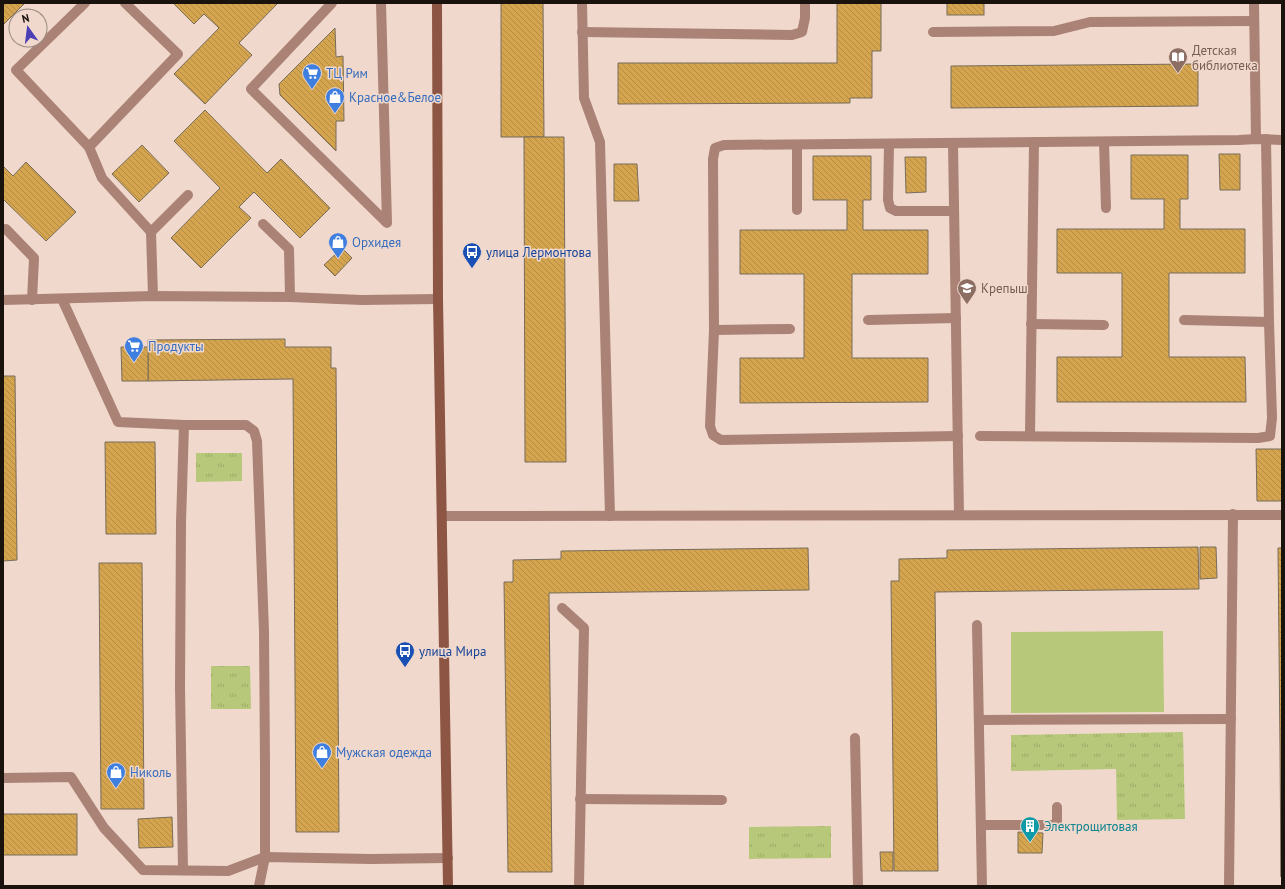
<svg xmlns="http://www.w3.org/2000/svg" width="1285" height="889" viewBox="0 0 1285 889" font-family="'PT Sans',sans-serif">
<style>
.grass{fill:#b7c87a}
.park{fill:url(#park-tufts)}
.building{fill:url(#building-back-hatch);stroke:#786c5a}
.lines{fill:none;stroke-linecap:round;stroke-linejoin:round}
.lane{stroke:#aa8276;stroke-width:10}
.secondary{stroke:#8d5544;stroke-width:10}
.labels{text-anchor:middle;stroke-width:3;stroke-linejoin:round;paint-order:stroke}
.education-label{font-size:13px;fill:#785e54;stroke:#f0d9cc;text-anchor:start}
.shop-label{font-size:13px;fill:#366cbe;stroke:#f0d9cc;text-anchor:start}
.transit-label{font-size:13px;fill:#164399;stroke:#f0d9cc;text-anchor:start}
.culture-label{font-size:13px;fill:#0d838f;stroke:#f0d9cc;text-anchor:start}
</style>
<defs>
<pattern id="park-tufts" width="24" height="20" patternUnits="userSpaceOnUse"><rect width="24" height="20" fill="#b7c87a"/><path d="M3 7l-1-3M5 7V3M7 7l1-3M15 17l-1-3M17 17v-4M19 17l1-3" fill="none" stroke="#9dab68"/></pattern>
<pattern id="building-back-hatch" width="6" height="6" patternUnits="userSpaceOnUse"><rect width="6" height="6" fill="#d4a44e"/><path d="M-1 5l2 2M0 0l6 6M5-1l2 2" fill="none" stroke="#b58c43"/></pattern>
</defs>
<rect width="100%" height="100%" fill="#f0d9cc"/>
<polygon class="grass" points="1163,631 1164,712 1011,713 1011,632"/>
<g class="park">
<polygon points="196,453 242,453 242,481 196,482"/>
<polygon points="211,666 250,666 251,709 211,709"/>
<polygon points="1183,732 1185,819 1117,820 1116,769 1011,771 1011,735"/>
<polygon points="831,826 831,858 749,859 749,827"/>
</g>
<g class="building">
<polygon points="3,3 25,3 3,25"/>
<polygon points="173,3 278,3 239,43 252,55 205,104 174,74 219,28 204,14 194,24"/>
<polygon points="501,3 543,3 544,137 501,137"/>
<polygon points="837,3 881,3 881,51 872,51 872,98 850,98 850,103 618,104 618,63 837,63"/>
<rect x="947" y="3" width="37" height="12"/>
<polygon points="335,28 336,57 343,56 344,121 336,121 336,151 280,95 279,84"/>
<polygon points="1198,64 1198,106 951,108 951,66"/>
<polygon points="205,110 267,173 281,159 330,208 300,238 254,192 239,207 251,218 201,268 171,238 220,188 174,141"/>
<polygon points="524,137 564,137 566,462 525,462"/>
<polygon points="142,145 169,173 139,202 112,174"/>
<polygon points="1219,154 1240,154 1240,190 1220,190"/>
<polygon points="1131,155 1188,155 1188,199 1180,199 1180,229 1245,229 1245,273 1169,273 1169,357 1245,357 1246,402 1057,402 1057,357 1122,357 1122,273 1057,273 1057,229 1164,229 1164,199 1131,199"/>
<polygon points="813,156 871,156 871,200 863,200 863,230 928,230 928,274 852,274 852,358 928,358 928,402 740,403 740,358 804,358 804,274 740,274 740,230 847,230 847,200 813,200"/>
<polygon points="905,157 926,157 926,192 906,193"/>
<polygon points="26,162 76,212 46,241 3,199 3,166 13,176"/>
<polygon points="614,164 637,164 639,201 614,201"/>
<polygon points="342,248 352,258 335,276 324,265"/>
<polygon points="285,339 285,347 331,347 331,368 336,368 339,832 296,832 293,379 148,381 148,340"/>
<polygon points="121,347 148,347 148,381 122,381"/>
<polygon points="3,376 15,376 17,560 3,561"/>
<polygon points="105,442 155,442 156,534 106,534"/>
<polygon points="1256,449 1282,449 1282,501 1257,501"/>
<polygon points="1198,547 1199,589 935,592 938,871 894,871 891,581 899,581 899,559 947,558 947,550"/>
<polygon points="1200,547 1216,547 1217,578 1200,579"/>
<polygon points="808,548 809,590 549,593 552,872 508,872 504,582 513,582 513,560 561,559 561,551"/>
<polygon points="1278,548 1282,548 1281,877 1280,747"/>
<polygon points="99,563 142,563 144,809 101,809"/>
<rect x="3" y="814" width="74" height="41"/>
<polygon points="172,817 173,847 139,848 138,819"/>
<polygon points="1018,832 1043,833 1042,853 1018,853"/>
<polygon points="880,852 893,852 893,871 881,871"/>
</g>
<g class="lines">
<g class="lane">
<polyline points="85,3 16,70 89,147 102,178 151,232 153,296"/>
<polyline points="332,3 251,89 387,223 381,3"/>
<polyline points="582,3 584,98 600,142 610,516"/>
<polyline points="1254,3 1256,139"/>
<polyline points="582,32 792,35 802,32 805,18 805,3"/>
<polyline points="933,32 1054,31 1090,22 1254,21"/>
<polyline points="1104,142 1106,208"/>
<polyline points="953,143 959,515"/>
<polyline points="889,144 888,200 890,208 896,211 954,211"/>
<polyline points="797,145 797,210"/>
<polyline points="89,147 178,54 125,3"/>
<polyline points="263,224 289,249 290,297"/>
<polyline points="6,229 34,258 32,300"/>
<polyline points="151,232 188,195"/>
<polyline points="62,299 118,422 184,425 246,425 254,431 257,441 264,631 265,766 265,857 259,886"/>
<polyline points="3,300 153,296 290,297 362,300 438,299"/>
<polyline points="868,320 956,318"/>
<polyline points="1184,320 1269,322"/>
<polyline points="1031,324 1104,325"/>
<polyline points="714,330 790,329"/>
<polyline points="958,436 721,440 713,435 710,426 714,330 713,159 715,148 724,145 1239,140 1256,139 1282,140"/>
<polyline points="980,436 1258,438 1270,436 1272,418 1269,322 1266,139"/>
<polyline points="1030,436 1034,142"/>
<polyline points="442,516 1282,515"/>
<polyline points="562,608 584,628 579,886"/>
<polyline points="977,625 982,886"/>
<polyline points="979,720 1231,719"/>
<polyline points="855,738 858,886"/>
<polyline points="3,778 71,777 104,828 143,870 228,871 265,857 371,859 448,858"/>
<polyline points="580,799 722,800"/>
<polyline points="981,825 1057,825 1057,807"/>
<polyline points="183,870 180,688 181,523 184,425"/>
<polyline points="1229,886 1233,514"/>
</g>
<polyline class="secondary" points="437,3 438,299 448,886"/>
</g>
<defs>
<g id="library-pin" transform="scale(1)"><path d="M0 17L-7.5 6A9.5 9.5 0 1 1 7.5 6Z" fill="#8d6e63" stroke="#f0d9cc"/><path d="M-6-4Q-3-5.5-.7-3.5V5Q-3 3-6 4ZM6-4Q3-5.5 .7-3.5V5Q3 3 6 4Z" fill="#fff"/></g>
<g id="supermarket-pin" transform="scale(1)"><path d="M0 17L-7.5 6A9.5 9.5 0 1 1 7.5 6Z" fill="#3f7fe0" stroke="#f0d9cc"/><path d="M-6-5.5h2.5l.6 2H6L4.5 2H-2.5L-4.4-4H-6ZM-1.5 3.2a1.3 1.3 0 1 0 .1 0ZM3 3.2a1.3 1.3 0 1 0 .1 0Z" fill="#fff"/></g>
<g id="shop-pin" transform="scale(1)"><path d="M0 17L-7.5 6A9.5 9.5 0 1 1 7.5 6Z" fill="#3f7fe0" stroke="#f0d9cc"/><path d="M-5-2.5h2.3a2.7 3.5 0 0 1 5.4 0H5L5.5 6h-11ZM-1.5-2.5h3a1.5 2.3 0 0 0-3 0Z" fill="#fff"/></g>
<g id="bus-pin" transform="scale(1)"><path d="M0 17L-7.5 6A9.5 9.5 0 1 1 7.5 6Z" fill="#1a4fb4" stroke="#f0d9cc"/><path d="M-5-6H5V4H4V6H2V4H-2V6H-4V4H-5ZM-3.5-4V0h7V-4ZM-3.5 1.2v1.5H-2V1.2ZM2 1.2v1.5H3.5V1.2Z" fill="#fff"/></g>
<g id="school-pin" transform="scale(1)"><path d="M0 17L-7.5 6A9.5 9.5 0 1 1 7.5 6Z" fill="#8d6e63" stroke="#f0d9cc"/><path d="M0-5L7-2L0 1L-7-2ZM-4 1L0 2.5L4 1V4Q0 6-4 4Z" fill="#fff"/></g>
<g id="building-pin" transform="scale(1)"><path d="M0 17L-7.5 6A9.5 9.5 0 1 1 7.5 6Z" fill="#0f9aa8" stroke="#f0d9cc"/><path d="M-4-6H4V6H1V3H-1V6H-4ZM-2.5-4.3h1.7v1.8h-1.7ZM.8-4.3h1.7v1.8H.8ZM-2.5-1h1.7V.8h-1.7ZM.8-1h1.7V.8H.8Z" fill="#fff"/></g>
</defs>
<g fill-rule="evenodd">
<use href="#library-pin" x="1178" y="57"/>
<use href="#supermarket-pin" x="312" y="73"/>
<use href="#shop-pin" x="335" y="97"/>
<use href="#shop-pin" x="338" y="242"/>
<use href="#bus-pin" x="472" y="252"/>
<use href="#school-pin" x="967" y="288"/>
<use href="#supermarket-pin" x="134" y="346"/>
<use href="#bus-pin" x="405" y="651"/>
<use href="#shop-pin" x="322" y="752"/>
<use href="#shop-pin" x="116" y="772"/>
<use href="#building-pin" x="1030" y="826"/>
</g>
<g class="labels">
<g class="education-label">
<text x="1192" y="55">Детская<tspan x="1192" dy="15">библиотека</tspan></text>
<text x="981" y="293">Крепыш</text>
</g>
<g class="shop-label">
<text x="326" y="78">ТЦ Рим</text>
<text x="349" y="102">Красное&amp;Белое</text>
<text x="352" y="247">Орхидея</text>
<text x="148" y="351">Продукты</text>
<text x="336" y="757">Мужская одежда</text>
<text x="130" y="777">Николь</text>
</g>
<g class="transit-label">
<text x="486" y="257">улица Лермонтова</text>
<text x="419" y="656">улица Мира</text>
</g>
<g class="culture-label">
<text x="1044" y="831">Электрощитовая</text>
</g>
</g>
<rect width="1285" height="889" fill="none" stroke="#19120d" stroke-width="8"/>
<g transform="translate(28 28) rotate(346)"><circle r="19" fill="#f0d9cc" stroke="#9a8980"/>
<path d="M0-3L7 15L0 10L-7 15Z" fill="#4c3eb5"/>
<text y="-6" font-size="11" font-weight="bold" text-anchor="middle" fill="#19120d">N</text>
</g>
</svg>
